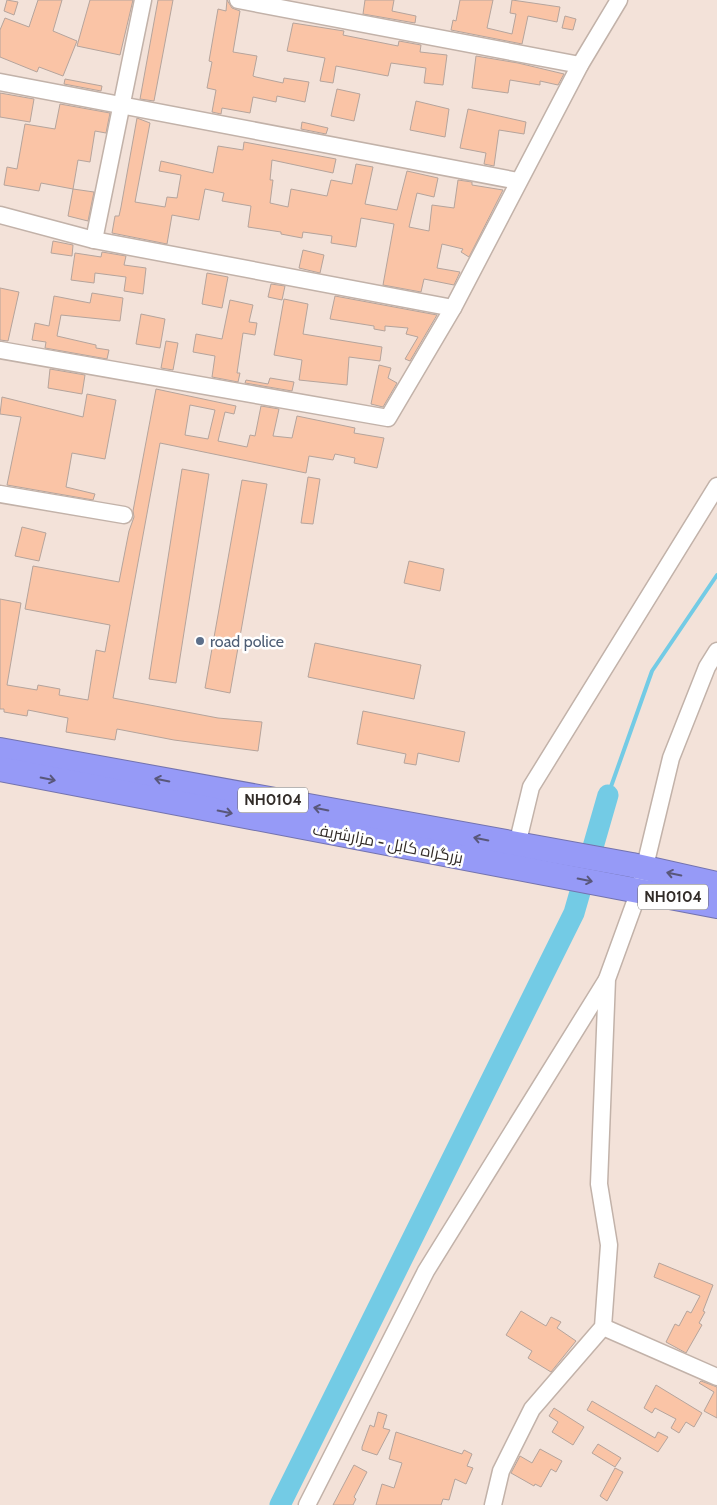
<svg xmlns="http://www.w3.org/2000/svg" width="717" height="1505" viewBox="0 0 717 1505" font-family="Cabin,Cairo,sans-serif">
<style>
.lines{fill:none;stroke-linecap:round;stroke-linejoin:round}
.stream{stroke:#73cbe5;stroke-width:4}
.river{stroke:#73cbe5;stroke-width:21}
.building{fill:#fac4a6;stroke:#b5a49c;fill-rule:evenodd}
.minor-casing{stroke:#c2b2a9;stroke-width:19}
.highway-casing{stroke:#7373ae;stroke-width:26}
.minor{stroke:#fff;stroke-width:16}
.highway{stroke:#969af7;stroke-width:24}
.oneway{stroke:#59577a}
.service-dot{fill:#5c6f8a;stroke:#fff;stroke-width:2}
.labels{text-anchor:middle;stroke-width:5;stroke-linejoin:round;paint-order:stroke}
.shield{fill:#fff;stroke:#6f6b68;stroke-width:1}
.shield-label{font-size:15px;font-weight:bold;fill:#312b27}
.service-label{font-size:16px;fill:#4e5e75;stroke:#fff;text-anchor:start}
.street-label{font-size:16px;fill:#312b27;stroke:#fff}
</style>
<rect width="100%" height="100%" fill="#f3e2d9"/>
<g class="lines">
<polyline class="stream" points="608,795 652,671 717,575"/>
<polyline class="river" points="280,1505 574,913 608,795"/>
</g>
<g class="building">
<polygon points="7,0 18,2 14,15 4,11"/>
<polygon points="38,0 62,0 53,31 77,41 63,76 39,67 37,72 0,57 0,30 5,18 29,27"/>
<polygon points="90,0 133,0 120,55 77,46"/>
<polygon points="158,0 173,0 154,101 140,99"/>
<polygon points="227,0 232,8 240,11 233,52 257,56 253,76 256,77 283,83 284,78 309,82 305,102 277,96 276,102 253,97 250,113 222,108 221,114 212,112 216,90 207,88 212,62 209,61 218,9 226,11"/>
<polygon points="365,0 394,0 392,11 416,16 415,23 363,14"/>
<polygon points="460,0 493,0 487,28 512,34 516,14 510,13 512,0 560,7 557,22 528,16 522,44 451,30 453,20 456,21"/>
<polygon points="565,16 576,19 573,30 562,28"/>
<polygon points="293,23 344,31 343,35 398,46 399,41 421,45 420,52 447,55 443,85 424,83 426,68 391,63 388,76 336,66 333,83 320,81 325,58 287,51"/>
<polygon points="476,56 518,63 564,74 558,85 540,81 540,85 510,80 508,93 472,88"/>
<polygon points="65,79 102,86 101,91 64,84"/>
<polygon points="337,89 360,94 354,121 331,116"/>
<polygon points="0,93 34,99 30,122 0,117"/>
<polygon points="416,101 449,109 445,137 410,130"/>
<polygon points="60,104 110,113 106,133 95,131 90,162 78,160 73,189 94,192 88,221 68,216 73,189 41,183 39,191 4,185 7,167 17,169 25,124 55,129"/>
<polygon points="468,109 526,122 524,134 499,130 494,166 484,164 486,153 460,148"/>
<polygon points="137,118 150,123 135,202 165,207 167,197 177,198 181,175 159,171 161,161 213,173 218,146 243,150 244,142 336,159 333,173 272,160 270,180 273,180 270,203 288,207 291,189 327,196 331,180 352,184 356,164 373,167 365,204 397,210 407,171 438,178 434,197 417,193 409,227 429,231 432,205 454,208 458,180 472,182 472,185 503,190 469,257 461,252 463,249 442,244 437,268 460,272 454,285 424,279 421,292 383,285 394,224 361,218 356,247 331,243 332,236 303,232 302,238 281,234 281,232 248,227 251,206 222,201 224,193 205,189 199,220 172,215 167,244 112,233 115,216 119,216 121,207"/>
<polygon points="302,122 328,128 326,134 301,129"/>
<polygon points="53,241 73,245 72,256 51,253"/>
<polygon points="303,250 324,255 320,273 299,268"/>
<polygon points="102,252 126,256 124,265 146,268 143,294 124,291 126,277 95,273 94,283 71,280 75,253 101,257"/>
<polygon points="207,273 228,277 222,308 202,304"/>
<polygon points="271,284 285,286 282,300 268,297"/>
<polygon points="0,288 19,292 8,341 0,340"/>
<polygon points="92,293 123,298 120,321 61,315 57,336 96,345 96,348 109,350 107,359 45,348 46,342 32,340 35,323 49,326 54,296 90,303"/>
<polygon points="335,296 437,315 410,361 405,359 418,337 406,334 408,328 385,326 385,331 374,329 374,326 330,319"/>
<polygon points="284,299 308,304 303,334 382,347 380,361 349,357 347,385 299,380 302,360 274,355"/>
<polygon points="230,300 253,305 249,322 257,323 255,335 243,333 237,373 240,373 238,382 212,377 215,356 193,352 196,334 222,339"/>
<polygon points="141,314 165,319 160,348 136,344"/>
<polygon points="166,341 178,343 173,370 161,368"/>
<polygon points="379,365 391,368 388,378 397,383 383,407 371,404"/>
<polygon points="50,369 85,375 82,394 48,388"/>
<polygon points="270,378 294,382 292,391 245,383 246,380 268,384"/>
<path d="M156 389 236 406 234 414 225 412 218 441 247 447 250 435 255 436 261 406 279 409 273 436 292 438 297 416 355 428 354 433 384 438 377 468 354 463 355 458 335 454 333 460 309 456 306 473 160 443 113 698 218 718 262 722 258 751 174 740 117 729 115 740 66 732 68 718 28 710 27 716 4 712V709H0V599L21 603 7 685 37 690 38 685 60 689 59 695 88 700 96 650 105 652 110 625 25 609 33 566 119 582 129 531 134 517 133 511ZM190 405 215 410 208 439 185 435Z"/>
<polygon points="87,394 116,400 105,459 72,453 66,487 95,494 93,500 7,485 21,417 0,414 2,397 83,417"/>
<polygon points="182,469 209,474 176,683 149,679"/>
<polygon points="308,477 320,479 313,524 301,523"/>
<polygon points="242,480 267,484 230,693 205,688"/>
<polygon points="22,527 46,533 39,561 15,556"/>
<polygon points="409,561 444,569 440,591 404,583"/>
<polygon points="315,643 421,665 414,699 308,677"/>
<polygon points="363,711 465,732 459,762 418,753 416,765 404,763 406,754 357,744"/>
<polygon points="659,1263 713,1285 703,1311 705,1312 699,1323 702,1325 686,1353 666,1342 675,1324 679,1326 687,1311 691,1313 700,1296 654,1277"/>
<polygon points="521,1311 546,1326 551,1317 561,1322 557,1328 576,1341 551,1372 528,1358 532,1351 506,1335"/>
<polygon points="701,1381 717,1387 717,1418 704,1411 714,1392 699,1383"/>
<polygon points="656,1385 702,1413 694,1427 686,1422 679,1433 671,1428 676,1419 655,1408 652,1413 644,1408"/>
<polygon points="592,1401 655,1438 658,1432 668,1437 658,1452 587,1410"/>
<polygon points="554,1408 584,1427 573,1445 552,1432 558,1422 549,1416"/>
<polygon points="378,1412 387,1415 383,1428 390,1430 377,1455 362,1450 362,1447 370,1425 374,1427"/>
<polygon points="396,1432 462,1454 464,1450 472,1454 467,1466 473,1468 466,1484 455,1479 449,1500 443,1499 441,1505 376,1505 382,1484 394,1488 402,1463 389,1459"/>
<polygon points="598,1444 621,1458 615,1467 592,1453"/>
<polygon points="540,1449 562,1461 556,1472 551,1469 541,1487 535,1484 534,1486 511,1473 520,1456 532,1463"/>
<polygon points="354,1465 367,1472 354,1497 356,1499 353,1505 333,1505"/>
<polygon points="615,1468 623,1472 607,1501 600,1496"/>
</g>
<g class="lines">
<g class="minor-casing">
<g id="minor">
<polyline points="238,0 580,65"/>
<polyline points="0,82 518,181"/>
<polyline points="0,215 94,240 453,308"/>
<polyline points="94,240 143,0"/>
<polyline points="0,350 388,418 453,308 580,65 619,0"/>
<polyline points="0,494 124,515"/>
<polyline points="517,845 531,787 717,486"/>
<polyline points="603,1327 717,1377"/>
<polyline points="307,1505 426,1271 606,981"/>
<polyline points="493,1505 501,1471 532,1409 603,1327 609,1245 599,1184 607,979 639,891 671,758 707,667 717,651"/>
</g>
</g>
<g class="highway-casing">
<g id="highway">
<polyline points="0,750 632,865 717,884"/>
<polyline points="0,769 717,906"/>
</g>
</g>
<use href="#minor" class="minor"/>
<use href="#highway" class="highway"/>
</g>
<defs><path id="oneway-shaft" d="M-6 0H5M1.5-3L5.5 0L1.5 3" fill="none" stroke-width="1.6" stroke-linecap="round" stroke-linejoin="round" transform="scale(1.25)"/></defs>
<g class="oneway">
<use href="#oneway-shaft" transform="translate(48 779) rotate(11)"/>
<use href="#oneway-shaft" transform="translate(162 780) rotate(-169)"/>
<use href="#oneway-shaft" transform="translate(321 809) rotate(-169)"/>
<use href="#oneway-shaft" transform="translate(225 812) rotate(11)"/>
<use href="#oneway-shaft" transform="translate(481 839) rotate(-169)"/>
<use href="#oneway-shaft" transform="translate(674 874) rotate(-168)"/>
<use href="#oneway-shaft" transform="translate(585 880) rotate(11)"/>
</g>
<circle class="service-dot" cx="200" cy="641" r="5"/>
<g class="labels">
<g class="shield">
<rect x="238" y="787.5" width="70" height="25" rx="4"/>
<rect x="638" y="884.5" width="70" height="25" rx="4"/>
</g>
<g class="shield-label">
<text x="273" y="805">NH0104</text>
<text x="673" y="902">NH0104</text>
</g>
<g class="service-label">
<text x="210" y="647">road police</text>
</g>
<g class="street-label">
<text transform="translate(388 843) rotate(11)" y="6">بزرگراه کابل - مزارشریف</text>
</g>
</g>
</svg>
